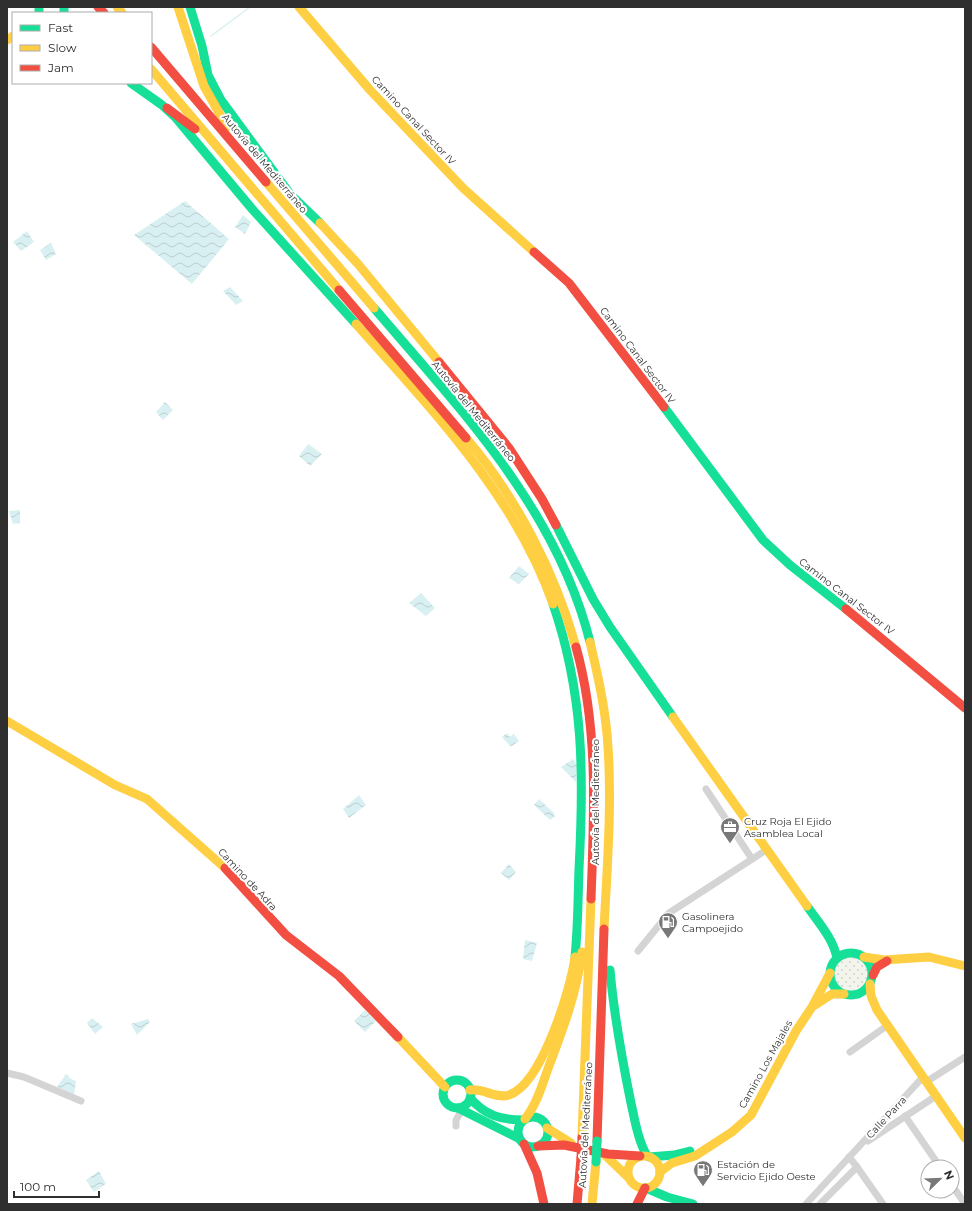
<svg xmlns="http://www.w3.org/2000/svg" width="972" height="1211" viewBox="0 0 972 1211" font-family="Montserrat,sans-serif">
<style>
.grass{fill:url(#grass-dots)}
.water{fill:url(#water-waves)}
.lines{fill:none;stroke-linecap:round;stroke-linejoin:round}
.stream{stroke:#d9f0f2;stroke-width:1.5}
.street{stroke:#d4d4d4;stroke-width:7}
.fast{stroke:#16e098;stroke-width:9}
.slow{stroke:#ffcf43;stroke-width:9}
.jam{stroke:#f24e42;stroke-width:9}
.fast-bridge{stroke:#16e098;stroke-width:9}
.jam-bridge{stroke:#f24e42;stroke-width:9}
.labels{text-anchor:middle;stroke-width:4;stroke-linejoin:round;paint-order:stroke}
.street-label{font-size:10px;fill:#2f2f2f;stroke:#fff}
.poi-label{font-size:10px;fill:#2f2f2f;stroke:#fff;text-anchor:start}
</style>
<defs>
<pattern id="grass-dots" width="8" height="8" patternUnits="userSpaceOnUse"><rect width="8" height="8" fill="#f3f5ec"/><path d="M2 2h.1M6 6h.1" fill="none" stroke="#d1d2cb" stroke-width="1.8" stroke-linecap="round"/></pattern>
<pattern id="water-waves" width="16" height="10" patternUnits="userSpaceOnUse"><rect width="16" height="10" fill="#d9f0f2"/><path d="M0 5q4-4 8 0t8 0" fill="none" stroke="#bbced0"/></pattern>
</defs>
<rect width="100%" height="100%" fill="#fff"/>
<circle class="grass" cx="851" cy="973" r="17"/>
<g class="water">
<polygon points="185,201 229,239 192,284 134,235"/>
<polygon points="243,215 251,222 245,234 235,227"/>
<polygon points="27,231 34,242 21,251 13,242"/>
<polygon points="51,243 56,254 46,260 40,250"/>
<polygon points="230,287 243,301 236,305 223,291"/>
<polygon points="165,402 173,410 163,420 156,412"/>
<polygon points="308,444 322,454 310,466 299,456"/>
<polygon points="20,510 20,523 13,524 9,511"/>
<polygon points="519,566 529,574 519,584 509,578"/>
<polygon points="421,593 435,608 426,616 409,603"/>
<polygon points="507,733 510,737 514,734 519,741 512,746 510,746 502,737"/>
<polygon points="573,759 577,765 576,782 561,767"/>
<polygon points="359,795 366,805 349,818 343,809"/>
<polygon points="539,799 554,813 555,816 550,820 534,805"/>
<polygon points="509,864 516,872 509,880 501,873"/>
<polygon points="525,940 537,943 532,961 523,959"/>
<polygon points="365,1010 376,1021 365,1032 354,1021"/>
<polygon points="92,1018 103,1027 95,1034 87,1023"/>
<polygon points="148,1019 150,1022 137,1035 131,1024"/>
<polygon points="66,1074 69,1076 69,1078 76,1081 74,1095 57,1087"/>
<polygon points="99,1171 106,1184 94,1192 86,1180"/>
</g>
<g class="lines">
<polyline class="stream" points="211,36 250,7"/>
<g class="street">
<polyline points="706,789 752,859"/>
<polyline points="638,951 669,913 766,850"/>
<polyline points="850,1052 888,1025"/>
<polyline points="7,1073 24,1077 81,1101"/>
<polyline points="926,1082 965,1057"/>
<polyline points="905,1116 940,1167"/>
<polyline points="456,1126 456,1120 462,1110"/>
<polyline points="868,1141 936,1096"/>
<polyline points="857,1167 883,1204"/>
<polyline points="952,1185 965,1204"/>
<polyline points="806,1204 923,1077"/>
<polyline points="820,1204 857,1167 849,1157"/>
</g>
<g class="fast">
<polyline points="39,7 39,13"/>
<polyline points="64,7 64,13"/>
<polyline points="190,7 202,46 208,75 221,100 290,194 320,223"/>
<polyline points="131,83 162,105 176,118 253,210 356,324"/>
<path d="M374 308C460 409 557 509 590 642"/>
<polyline points="664,407 763,540 790,565 846,609"/>
<polyline points="556,525 593,599 610,627 673,717"/>
<path d="M553 604C584 694 584 775 579 869 578 898 578 927 575 957"/>
<path d="M807 906C818 922 833 938 837 958"/>
<circle cx="851" cy="974" r="21"/>
<path d="M610 970C614 1015 622 1059 631 1103 635 1121 638 1140 647 1156"/>
<circle cx="457" cy="1094" r="14"/>
<path d="M470 1098C485 1115 500 1120 523 1120"/>
<polyline points="458,1108 520,1139"/>
<circle cx="533" cy="1132" r="15"/>
<polyline points="649,1157 674,1155 690,1151"/>
<polyline points="646,1188 667,1197 693,1204"/>
</g>
<g class="slow">
<polyline points="117,7 122,13"/>
<polyline points="178,7 204,86 227,127"/>
<polyline points="299,7 370,90 463,188 534,252"/>
<polyline points="7,40 13,36"/>
<polyline points="151,69 339,290"/>
<polyline points="266,182 374,308"/>
<polyline points="320,223 358,264 439,362"/>
<path d="M356 324C431 409 515 495 553 604"/>
<path d="M466 438C517 498 555 572 576 647"/>
<path d="M590 642C598 676 606 711 608 747 612 807 607 869 604 929"/>
<polyline points="673,717 807,906"/>
<polyline points="7,721 115,785 147,799 225,868"/>
<polyline points="864,957 884,960 929,957 965,966"/>
<polyline points="870,984 871,996 877,1010 965,1138"/>
<polyline points="815,1005 832,994 844,994"/>
<polyline points="398,1037 445,1087"/>
<path d="M470 1090C484 1088 495 1099 509 1095 542 1084 571 988 575 957"/>
<path d="M525 1119C537 1104 542 1085 549 1066 563 1029 577 992 582 952"/>
<polyline points="547,1128 571,1143"/>
<polyline points="582,1137 591,899"/>
<polyline points="604,1154 629,1178"/>
<circle cx="644" cy="1172" r="16"/>
<polyline points="660,1172 672,1163 695,1156 732,1132 751,1115 796,1031 812,1007 830,973"/>
<polyline points="592,1204 596,1162"/>
</g>
<g class="jam">
<polyline points="98,7 104,13"/>
<polyline points="151,47 266,182"/>
<polyline points="167,108 195,129"/>
<polyline points="534,252 569,283 664,407"/>
<polyline points="339,290 466,438"/>
<polyline points="439,362 509,448 542,499 556,525"/>
<polyline points="846,609 965,708"/>
<path d="M576 647C599 729 594 815 591 899"/>
<polyline points="225,868 286,935 339,976 398,1037"/>
<polyline points="873,975 877,967 887,961"/>
<polyline points="597,1141 604,929"/>
<polyline points="524,1144 537,1173 544,1204"/>
<polyline points="538,1146 564,1145 608,1154 640,1156"/>
<polyline points="577,1204 581,1158"/>
<polyline points="637,1204 645,1188"/>
</g>
<polyline class="fast-bridge" points="596,1162 597,1141"/>
<polyline class="jam-bridge" points="581,1158 582,1137"/>
</g>
<defs>
<g id="office-pin" transform="scale(1)"><path d="M0 17L-7.5 6A9.5 9.5 0 1 1 7.5 6Z" fill="#787878" stroke="#fff"/><path d="M-6-3h4V-5.5h4V-3h4V5H-6ZM-1-4.5V-3h2v-1.5ZM-6 0V1H6V0Z" fill="#fff"/></g>
<g id="fuel-pin" transform="scale(1)"><path d="M0 17L-7.5 6A9.5 9.5 0 1 1 7.5 6Z" fill="#787878" stroke="#fff"/><path d="M-5.5-6h7V0h2V4h1.3V-2.5L3-4.5l.8-.8L6-3V5H2.5V1h-1V6h-7ZM-4.2-4.7v3.2H.2V-4.7Z" fill="#fff"/></g>
</defs>
<g fill-rule="evenodd">
<use href="#office-pin" x="730" y="827"/>
<use href="#fuel-pin" x="668" y="922"/>
<use href="#fuel-pin" x="703" y="1170"/>
</g>
<g class="labels">
<g class="street-label">
<text transform="translate(414 120) rotate(47)" y="4">Camino Canal Sector IV</text>
<text transform="translate(265 163) rotate(50)" y="4">Autovía del Mediterráneo</text>
<text transform="translate(638 355) rotate(53)" y="4">Camino Canal Sector IV</text>
<text transform="translate(474 411) rotate(51)" y="4">Autovía del Mediterráneo</text>
<text transform="translate(847 596) rotate(38)" y="4">Camino Canal Sector IV</text>
<text transform="translate(595 802) rotate(-90)" y="4">Autovía del Mediterráneo</text>
<text transform="translate(248 879) rotate(47)" y="4">Camino de Adra</text>
<text transform="translate(765 1064) rotate(-61)" y="4">Camino Los Majales</text>
<text transform="translate(886 1117) rotate(-47)" y="4">Calle Parra</text>
<text transform="translate(585 1125) rotate(-87)" y="4">Autovía del Mediterráneo</text>
</g>
<g class="poi-label">
<text x="744" y="825">Cruz Roja El Ejido<tspan x="744" dy="12">Asamblea Local</tspan></text>
<text x="682" y="920">Gasolinera<tspan x="682" dy="12">Campoejido</tspan></text>
<text x="717" y="1168">Estación de<tspan x="717" dy="12">Servicio Ejido Oeste</tspan></text>
</g>
</g>
<rect width="972" height="1211" fill="none" stroke="#2f2f2f" stroke-width="16"/>
<rect x="12" y="12" width="140" height="72" fill="#ffffff" stroke="#acacac"/>
<rect x="20" y="25" width="20" height="6" fill="#16e098" stroke="#acacac"/>
<text x="48" y="32" font-size="12" fill="#2f2f2f">Fast</text>
<rect x="20" y="45" width="20" height="6" fill="#ffcf43" stroke="#acacac"/>
<text x="48" y="52" font-size="12" fill="#2f2f2f">Slow</text>
<rect x="20" y="65" width="20" height="6" fill="#f24e42" stroke="#acacac"/>
<text x="48" y="72" font-size="12" fill="#2f2f2f">Jam</text>
<g transform="translate(940 1179) rotate(67)"><circle r="19" fill="#ffffff" stroke="#acacac"/>
<path d="M0-3L7 15L0 10L-7 15Z" fill="#787878"/>
<text y="-6" font-size="11" font-weight="bold" text-anchor="middle" fill="#2f2f2f">N</text>
</g>
<path d="M14 1191v6h85v-6" fill="none" stroke="#2f2f2f" stroke-width="2"/>
<text x="20" y="1191" font-size="12" fill="#2f2f2f" stroke="#ffffff" stroke-width="3" paint-order="stroke">100 m</text>
</svg>
